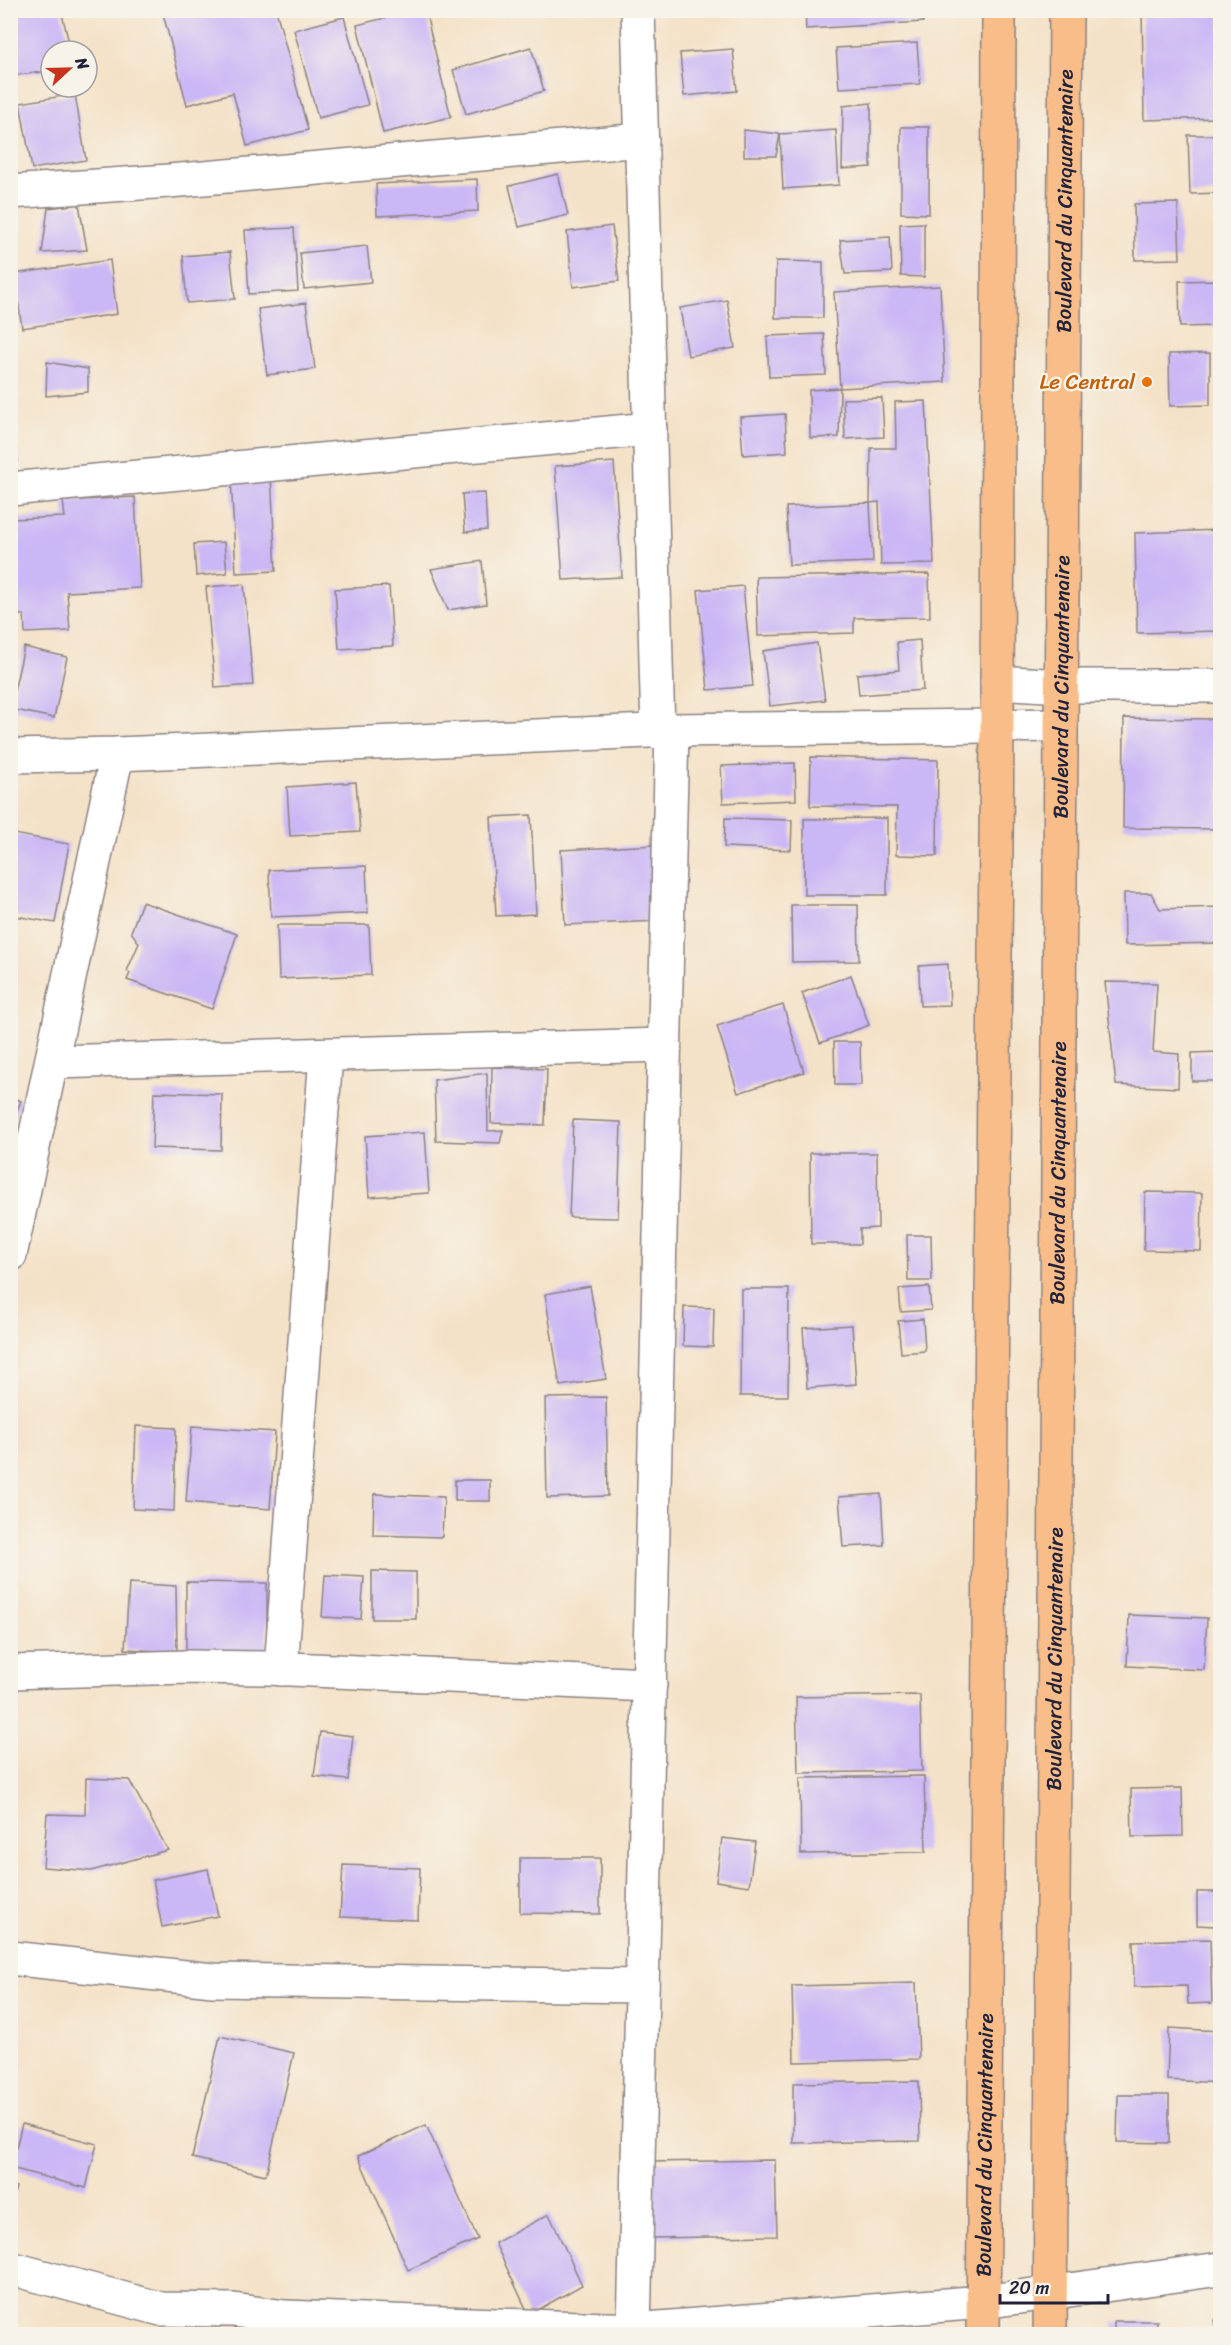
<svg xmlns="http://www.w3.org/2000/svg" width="1231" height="2345" viewBox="0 0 1231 2345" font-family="Sriracha,sans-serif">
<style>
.building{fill:#cab7f5}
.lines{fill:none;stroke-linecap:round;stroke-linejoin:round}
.minor-casing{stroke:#8b8282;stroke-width:36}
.major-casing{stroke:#8b8282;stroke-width:36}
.minor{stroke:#fff;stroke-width:33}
.major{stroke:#f8bd88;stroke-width:33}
.food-dot{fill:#e8710a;stroke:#f7f3e8;stroke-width:2}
.labels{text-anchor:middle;stroke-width:5;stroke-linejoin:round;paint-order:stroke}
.street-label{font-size:21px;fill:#22223b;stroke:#f7f3e8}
.food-label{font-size:21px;fill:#c56008;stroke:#f7f3e8;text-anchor:end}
</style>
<rect width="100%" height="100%" fill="#f7f3e8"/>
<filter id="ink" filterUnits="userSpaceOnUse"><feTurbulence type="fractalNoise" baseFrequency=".0167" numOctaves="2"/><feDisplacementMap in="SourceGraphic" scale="12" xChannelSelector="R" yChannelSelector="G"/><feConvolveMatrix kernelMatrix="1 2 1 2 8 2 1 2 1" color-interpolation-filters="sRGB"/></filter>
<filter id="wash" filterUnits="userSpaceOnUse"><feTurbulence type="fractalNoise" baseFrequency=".008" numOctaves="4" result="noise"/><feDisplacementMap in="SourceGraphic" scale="24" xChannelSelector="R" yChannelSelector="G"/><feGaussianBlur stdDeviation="1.35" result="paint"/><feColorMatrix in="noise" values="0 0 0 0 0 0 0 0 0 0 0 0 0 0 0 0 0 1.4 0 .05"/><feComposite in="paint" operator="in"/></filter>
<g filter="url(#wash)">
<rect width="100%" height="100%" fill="#f4e2c8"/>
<g id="blocks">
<g class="building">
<polygon points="10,10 61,10 71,51 51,51 51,71 10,76"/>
<polygon points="162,10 276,10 308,130 247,146 233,93 187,105"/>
<polygon points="416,10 425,10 451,117 383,133 357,25"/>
<polygon points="805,10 922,10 923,22 806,29"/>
<polygon points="1142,10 1220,10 1220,118 1144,120"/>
<polygon points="344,17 368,105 318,118 294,30"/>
<polygon points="917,43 920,84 839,88 836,48"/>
<polygon points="531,47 544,91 466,114 453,70"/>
<polygon points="733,49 737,91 684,96 680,53"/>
<polygon points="75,94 86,160 32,169 20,103"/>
<polygon points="871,103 871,167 842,169 843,106"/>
<polygon points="901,127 929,127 929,214 901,213"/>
<polygon points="744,130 780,134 776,156 744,156"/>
<polygon points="836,130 839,185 783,189 780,134"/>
<polygon points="1188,135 1220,135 1220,193 1190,194"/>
<polygon points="558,174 568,215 519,227 509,186"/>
<polygon points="477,179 478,211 377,216 376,184"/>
<polygon points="1178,203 1180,259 1135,260 1134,204"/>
<polygon points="79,204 87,250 42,253 48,208"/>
<polygon points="924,223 924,277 901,276 900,224"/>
<polygon points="612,226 619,281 573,287 567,232"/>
<polygon points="294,228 298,291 249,294 245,230"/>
<polygon points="890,237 892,272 845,274 840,240"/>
<polygon points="367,246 371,282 304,289 300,253"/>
<polygon points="230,252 235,299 187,303 183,256"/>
<polygon points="110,260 117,314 22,328 14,274"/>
<polygon points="776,261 823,262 823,318 775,318"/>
<polygon points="1220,280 1220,326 1180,327 1179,281"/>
<polygon points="940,286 945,382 840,388 834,292"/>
<polygon points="727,300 735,348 688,356 680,308"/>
<polygon points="306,303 315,369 267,375 258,309"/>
<polygon points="824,334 826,375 769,377 767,336"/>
<polygon points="1210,353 1210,405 1170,406 1169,354"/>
<polygon points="47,362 88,369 88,392 46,396"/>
<polygon points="840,388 839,437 810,438 809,390"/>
<polygon points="882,398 884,437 845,439 843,399"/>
<polygon points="926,401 934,564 881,565 879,502 870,503 871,448 896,448 895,402"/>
<polygon points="785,414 787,452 743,455 740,417"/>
<polygon points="14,430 18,461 10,462 10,431"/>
<polygon points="614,462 622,577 563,580 555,466"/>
<polygon points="271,474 276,571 236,573 231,476"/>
<polygon points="485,493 487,530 465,532 462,494"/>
<polygon points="135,497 140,588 67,592 70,631 25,633 24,615 10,615 10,519 65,517 63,501"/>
<polygon points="870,503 873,562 789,565 786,507"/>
<polygon points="1220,530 1220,631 1137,633 1135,533"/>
<polygon points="224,542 227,573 196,576 194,544"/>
<polygon points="482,561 486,604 448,610 431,569"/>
<polygon points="929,574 930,617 854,618 854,633 758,636 756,577"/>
<polygon points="244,584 253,685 215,688 206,587"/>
<polygon points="389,586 393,646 339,649 335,589"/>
<polygon points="743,586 753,686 708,690 698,590"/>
<polygon points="920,640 923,690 859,695 857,674 899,670 897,642"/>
<polygon points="817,643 825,700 770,706 763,651"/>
<polygon points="24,647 67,657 54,718 10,709"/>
<polygon points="1124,718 1220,719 1220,829 1123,828"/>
<polygon points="811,757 938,760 937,856 896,855 897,807 810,806"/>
<polygon points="795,763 796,800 723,803 721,766"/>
<polygon points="356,782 360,832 290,836 287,787"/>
<polygon points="531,815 536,914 496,916 491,817"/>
<polygon points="725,818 792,820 791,850 724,847"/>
<polygon points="887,818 887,895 804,895 804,819"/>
<polygon points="14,834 69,844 55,923 10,915 10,854"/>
<polygon points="656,845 659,921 565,925 561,850"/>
<polygon points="366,866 368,913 271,917 269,870"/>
<polygon points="1124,893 1151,893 1160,909 1220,907 1220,943 1125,945"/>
<polygon points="142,902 237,934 212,1009 127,980 130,973 127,971 139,943 131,932"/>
<polygon points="791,905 858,905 859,961 792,962"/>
<polygon points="277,925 369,925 371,975 279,979"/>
<polygon points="948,964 950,1005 920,1006 919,966"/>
<polygon points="851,975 869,1025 820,1043 802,993"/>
<polygon points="1105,982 1157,983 1153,1052 1179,1054 1178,1088 1116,1085"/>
<polygon points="783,1005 804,1072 738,1093 717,1026"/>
<polygon points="834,1042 860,1042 861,1085 835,1085"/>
<polygon points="1220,1052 1220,1081 1192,1081 1192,1053"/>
<polygon points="492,1067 547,1069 545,1125 491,1123"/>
<polygon points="487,1073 488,1131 503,1130 500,1143 436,1141 434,1080"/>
<polygon points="154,1092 222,1094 221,1150 152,1148"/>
<polygon points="10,1096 21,1101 11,1126 10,1126"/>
<polygon points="573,1120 621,1122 618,1218 569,1217"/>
<polygon points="425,1132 429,1193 369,1197 365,1136"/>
<polygon points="810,1153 877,1153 878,1228 860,1229 860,1244 811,1244"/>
<polygon points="1145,1192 1202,1193 1201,1251 1144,1250"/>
<polygon points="907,1235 931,1235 932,1281 908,1281"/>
<polygon points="590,1286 606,1379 560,1386 545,1294"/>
<polygon points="929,1287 931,1310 901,1312 899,1289"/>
<polygon points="741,1289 789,1289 788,1396 740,1396"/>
<polygon points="684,1307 714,1308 713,1347 683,1346"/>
<polygon points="923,1319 925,1351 901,1353 898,1321"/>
<polygon points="852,1325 856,1384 807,1388 803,1328"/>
<polygon points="606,1397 608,1496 547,1498 545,1398"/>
<polygon points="136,1426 176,1428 174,1511 133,1509"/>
<polygon points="192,1426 275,1432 270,1509 186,1502"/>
<rect x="455" y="1480" width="35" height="21"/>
<polygon points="374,1494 444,1497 442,1537 373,1535"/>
<polygon points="881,1494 884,1545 843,1547 839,1497"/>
<polygon points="372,1571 416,1572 416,1619 372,1619"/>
<polygon points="325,1575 364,1577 361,1619 322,1617"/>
<polygon points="186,1582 267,1583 267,1664 186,1663"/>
<polygon points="129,1583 176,1586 177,1652 125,1649"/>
<polygon points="1129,1615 1207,1618 1204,1670 1127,1666"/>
<polygon points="920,1695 922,1771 798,1773 796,1697"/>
<polygon points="320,1732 353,1736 348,1780 314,1776"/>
<polygon points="924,1776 926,1852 801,1854 800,1778"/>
<polygon points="86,1778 129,1780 168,1850 91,1871 43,1867 47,1814 85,1815"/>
<polygon points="1182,1788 1183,1836 1132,1837 1131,1789"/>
<polygon points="722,1838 755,1842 749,1886 716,1881"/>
<polygon points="520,1858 600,1858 600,1914 520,1913"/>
<polygon points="343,1865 420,1868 418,1920 340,1917"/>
<polygon points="208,1869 218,1916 162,1927 153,1880"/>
<polygon points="1197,1892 1220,1892 1220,1975 1214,1975 1215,1926 1197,1925"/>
<polygon points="1210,1939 1212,2003 1188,2004 1187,1986 1134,1987 1133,1941"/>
<polygon points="916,1983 919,2059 794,2062 792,1986"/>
<polygon points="1169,2028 1220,2031 1220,2083 1167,2080"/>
<polygon points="220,2036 294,2053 266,2175 192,2158"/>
<polygon points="919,2081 920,2141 793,2143 793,2083"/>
<polygon points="1118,2095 1169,2095 1169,2143 1117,2142"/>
<polygon points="22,2124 97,2144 86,2188 11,2168"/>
<polygon points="426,2125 478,2239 408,2270 358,2156"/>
<polygon points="775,2160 777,2236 652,2238 650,2162"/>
<polygon points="10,2185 16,2187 11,2206 10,2206"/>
<polygon points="549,2214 582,2285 529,2315 495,2243"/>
<polygon points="1220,2319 1220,2334 1217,2334 1215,2320"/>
<rect x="1114" y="2321" width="43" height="13"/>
</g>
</g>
</g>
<g filter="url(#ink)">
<use href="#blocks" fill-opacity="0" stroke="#8b8282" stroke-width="1.5"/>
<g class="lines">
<g class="minor-casing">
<g id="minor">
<polyline points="638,10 658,732"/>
<polyline points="10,192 169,181 642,140"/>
<polyline points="10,489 650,429"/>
<polyline points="997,682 1062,686 1220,686"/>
<polyline points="10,756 117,754 672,730 1061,725"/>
<polyline points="52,1062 664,1045"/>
<polyline points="10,1255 117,754"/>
<polyline points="281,1669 326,1055"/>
<polyline points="10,1672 187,1667 267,1668 650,1685"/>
<polyline points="10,1958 213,1980 642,1986"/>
<polyline points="10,2268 161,2309 233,2310 285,2317 634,2330 983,2302 1220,2269"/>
<polyline points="634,2330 672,730"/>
</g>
</g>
<g class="major-casing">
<g id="major">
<path id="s1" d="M983 2334 997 727 999 10"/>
<path id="s2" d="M1050 2334 1066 10"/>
</g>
</g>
<use href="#minor" class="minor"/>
<use href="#major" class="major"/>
</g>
</g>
<circle class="food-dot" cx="1147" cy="382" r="6"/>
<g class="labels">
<g class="street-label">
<text dy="7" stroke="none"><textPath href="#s2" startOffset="2133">Boulevard du Cinquantenaire</textPath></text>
<text dy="7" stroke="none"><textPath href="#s2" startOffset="1647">Boulevard du Cinquantenaire</textPath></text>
<text dy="7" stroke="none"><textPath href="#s2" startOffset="1161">Boulevard du Cinquantenaire</textPath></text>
<text dy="7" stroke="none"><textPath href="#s2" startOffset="675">Boulevard du Cinquantenaire</textPath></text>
<text dy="7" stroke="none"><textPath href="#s1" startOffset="189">Boulevard du Cinquantenaire</textPath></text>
</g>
<g class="food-label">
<text x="1135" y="389">Le Central</text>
</g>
</g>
<rect width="1231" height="2345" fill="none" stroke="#f7f3e8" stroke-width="36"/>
<g transform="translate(69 69) rotate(68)"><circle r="28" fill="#f7f3e8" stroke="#a29fa3" stroke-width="1.5"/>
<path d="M0-4.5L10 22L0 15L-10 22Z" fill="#c8321e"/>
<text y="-9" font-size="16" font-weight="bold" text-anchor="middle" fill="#22223b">N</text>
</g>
<path d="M1000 2294v9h108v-9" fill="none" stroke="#22223b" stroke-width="3"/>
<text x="1009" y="2294" font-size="18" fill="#22223b" stroke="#f7f3e8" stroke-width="4.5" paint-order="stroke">20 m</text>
</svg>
